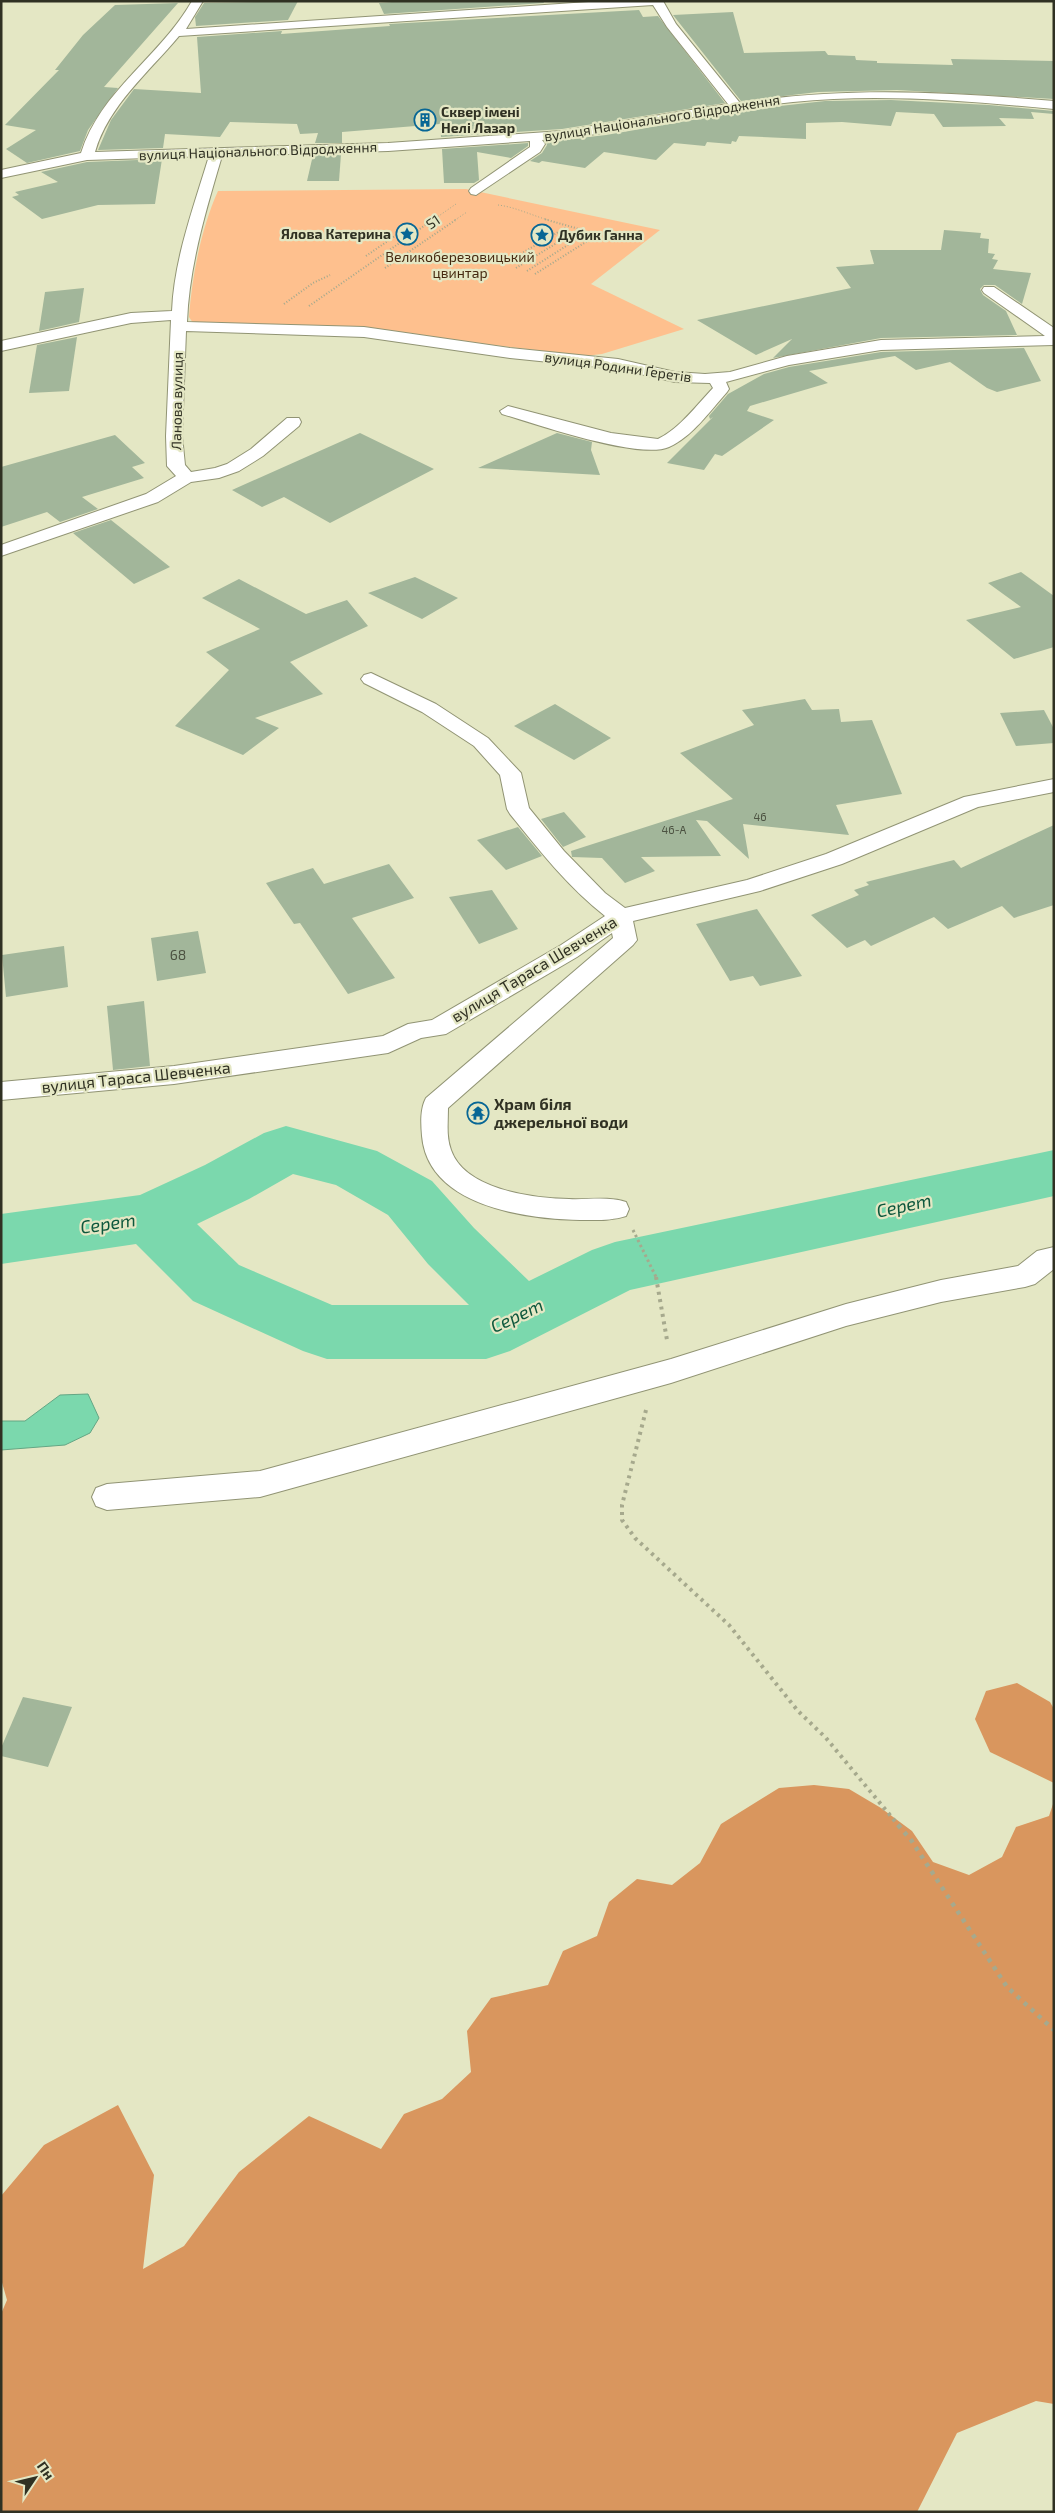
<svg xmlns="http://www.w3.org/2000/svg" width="1055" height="2513" viewBox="0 0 1055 2513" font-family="'Exo 2',sans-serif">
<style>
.green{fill:#fec08e}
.forest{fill:#d9965e}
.water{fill:#7bd8ad;stroke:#64a684}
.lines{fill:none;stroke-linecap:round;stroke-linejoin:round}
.river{fill:#7bd8ad;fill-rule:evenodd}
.building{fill:#a2b69a}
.minor-casing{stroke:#919474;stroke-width:2}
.path-far4{stroke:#a6a98d;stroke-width:1;stroke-dasharray:1 2;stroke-linecap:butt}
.path-far3{stroke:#a6a98d;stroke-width:2;stroke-dasharray:1 2;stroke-linecap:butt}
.path-far2{stroke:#a6a98d;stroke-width:3;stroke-dasharray:2.5 3;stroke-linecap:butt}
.path-far1{stroke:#a6a98d;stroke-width:4;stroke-dasharray:3 4.5;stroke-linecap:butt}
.path{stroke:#a6a98d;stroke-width:4.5;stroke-dasharray:4 5.5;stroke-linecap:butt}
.minor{fill:#fff;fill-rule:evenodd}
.labels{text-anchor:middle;stroke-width:4.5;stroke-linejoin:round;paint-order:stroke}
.far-number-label{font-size:11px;fill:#4c5241}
.far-poi-label{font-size:14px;font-weight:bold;fill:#303123;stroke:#e4e7c4;text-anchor:start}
.far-street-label{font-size:14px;fill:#303123;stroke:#e4e7c4}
.far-park-label{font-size:14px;fill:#452910;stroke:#e4e7c4}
.number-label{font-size:14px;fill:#4c5241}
.street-label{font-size:16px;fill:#303123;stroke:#e4e7c4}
.poi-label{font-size:16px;font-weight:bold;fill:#303123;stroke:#e4e7c4;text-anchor:start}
.water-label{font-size:18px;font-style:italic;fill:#0c573c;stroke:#e4e7c4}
</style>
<rect width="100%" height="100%" fill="#e4e7c4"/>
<path class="green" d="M466 189 660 230 591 284 684 329 602 354 585 356 376 331 193 323 189 317C192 276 201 229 218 191Z"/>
<g class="forest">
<polygon points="1017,1683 1050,1702 1054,1709 1054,1783 990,1752 975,1719 986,1691"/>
<polygon points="814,1785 849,1789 881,1808 912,1831 933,1862 969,1875 1002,1857 1016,1827 1049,1816 1054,1801 1054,2404 1036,2401 957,2433 917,2512 1,2512 1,2314 7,2300 1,2279 1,2196 44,2145 118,2105 154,2175 143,2269 184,2246 239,2172 309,2116 381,2149 404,2114 442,2099 471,2072 467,2031 491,1998 548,1985 563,1951 597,1936 609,1902 637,1879 672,1885 700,1863 721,1824 779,1788"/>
</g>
<polygon class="water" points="88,1394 99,1418 90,1433 65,1445 1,1450 1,1421 25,1421 60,1395"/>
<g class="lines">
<path class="river" d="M286 1126 377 1151 432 1181 474 1228 529 1281 592 1250 615 1242 1054 1150V1196L630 1290 510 1351 486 1359H327L303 1351 193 1301 136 1244 1 1264V1214L140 1195 205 1165 264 1133ZM293 1174 336 1185 388 1215 428 1264 469 1305H332L239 1265 197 1224 249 1199Z"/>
</g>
<g class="building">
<polygon points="298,1 288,20 196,26 195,17 204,3"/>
<polygon points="405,1 543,1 544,3 384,14 379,3"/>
<polygon points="178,3 104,87 118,88 88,130 80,151 27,163 6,149 36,130 5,125 59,70 55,70 83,35 115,5"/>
<polygon points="639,10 643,17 658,16 725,103 562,129 441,137 440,124 342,132 342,143 315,143 318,133 300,134 297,124 230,122 220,137 165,134 163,148 98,150 111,120 134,89 201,93 197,37 282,31 281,34 390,26 389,24"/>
<polygon points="733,12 744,53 825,51 828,55 855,56 856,60 877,61 877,63 953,65 951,59 1054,61 1054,99 897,90 818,92 741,101 673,15"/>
<polygon points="891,100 989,105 1054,111 1054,114 1031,112 1034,119 999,118 1006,126 943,127 934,114 896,112 891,126 842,122 806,123 806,139 739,136 736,142 732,141 731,144 707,142 705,146 674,143 656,160 604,152 585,168 542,161 539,163 530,161 542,153 547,145 546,142 606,135 762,108 825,101"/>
<polygon points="528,143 528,146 511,158 477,152 479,180 474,183 444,183 442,149"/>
<polygon points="341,154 339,181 307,181 313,155"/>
<polygon points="162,159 155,204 98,205 42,219 12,197 19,195 15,192 58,182 41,172 87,162"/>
<polygon points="944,230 981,233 980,238 989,239 988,253 995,254 992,259 998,260 993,269 1031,273 1022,304 995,285 984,285 980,289 983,295 1006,311 1017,335 881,338 773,358 792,339 756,355 697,320 851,288 836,267 874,264 870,250 941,250"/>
<polygon points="84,288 79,322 39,331 45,292"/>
<polygon points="77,337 69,391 29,393 37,345"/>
<polygon points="1024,348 1041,381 997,392 987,388 950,362 916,370 895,356 809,371 828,383 750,406 747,411 774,420 722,456 715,454 704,470 667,463 713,417 710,419 709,416 728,394 764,374 789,367 881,352"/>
<polygon points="360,433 434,469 330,523 284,497 262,507 232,490"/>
<polygon points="557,433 592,442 591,450 600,475 478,468"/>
<polygon points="115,435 145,463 132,467 144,478 82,497 98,509 60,522 47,512 1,527 1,467"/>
<polygon points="111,520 170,567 134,584 73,533"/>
<polygon points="1021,572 1054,596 1054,647 1014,659 966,620 1021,607 988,583"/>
<polygon points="415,577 458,598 422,619 368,593"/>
<polygon points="239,579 306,614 347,600 368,626 290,662 323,694 255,718 279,728 243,755 175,726 229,670 206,652 260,629 202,598"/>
<polygon points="805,699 812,710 839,709 841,722 872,720 902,794 836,805 849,835 743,824 749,859 707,821 696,820 721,856 641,857 655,871 625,883 602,858 572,857 571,851 733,799 680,753 754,725 742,710"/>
<polygon points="555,704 611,738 574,760 514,726"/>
<polygon points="1044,710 1054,729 1054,743 1016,746 1000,713"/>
<polygon points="564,812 586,837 563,847 541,819"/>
<polygon points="1054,825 1054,905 1014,918 1002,906 948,929 934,917 871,946 865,940 847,948 811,915 859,895 854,890 869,885 866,882 954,860 961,868"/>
<polygon points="518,827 542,856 506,870 477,840"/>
<polygon points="389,864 414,898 352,918 395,978 348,994 300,923 294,924 266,883 313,868 324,884"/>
<polygon points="492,890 518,929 479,944 449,897"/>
<polygon points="757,909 802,976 760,986 753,976 730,981 696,924"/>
<polygon points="198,931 206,973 157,981 151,938"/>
<polygon points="64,946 68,987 6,997 2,955"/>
<polygon points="144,1001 150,1066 113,1070 107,1006"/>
<polygon points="23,1697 72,1707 48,1767 1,1756 1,1748"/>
</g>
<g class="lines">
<g class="minor-casing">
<g id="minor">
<path d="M192 1H203L186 29 603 1H663L676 24 740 103C845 86 948 92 1054 101V109C968 101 879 93 793 102 709 110 627 134 542 140L545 144 540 152 476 195 471 194 469 191 471 188 530 147V141L388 151 222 156C206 210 189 266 187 322L364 327 510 348 618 359 675 372 705 374 730 372 787 356 881 340 1045 336 984 293 982 290 984 287H994L1054 328V345L881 350 789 365 726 382 729 389 727 392C710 411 692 437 669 447 639 460 536 424 502 414L500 411 508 406 611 433 658 439C680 428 696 406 713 388L710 383 675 382 618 369 510 358 364 337 186 331 182 436 185 465 191 472 215 468 227 464 251 449 287 418H299L301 422 299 426 263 456 239 471 219 478 191 482 158 502 1 556V545L146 494 176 476 167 466 166 436 171 320 131 323 1 351V341L131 313 172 311C174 259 194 206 209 156L87 160 1 178V170L81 153C100 91 161 56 192 1ZM653 5 667 27 728 104 562 131 388 143 95 152C108 106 149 72 179 36Z"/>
<path d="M371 673 436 704 488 738 521 773 529 808 564 851 605 893 625 908 747 880 826 854 964 797 1054 779V792L978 807 842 864 760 891 633 921 637 940 633 945 448 1108C448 1122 446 1137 451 1150 465 1190 533 1198 569 1199 587 1200 608 1196 626 1202L629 1209 626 1216C611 1221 595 1220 580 1220 525 1219 428 1206 422 1136 421 1124 420 1109 426 1098L613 938 612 933 577 957 446 1034 421 1038 388 1053 174 1084 1 1100V1082L174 1066 383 1036 408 1024 432 1020 561 945 605 916C568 887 539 850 510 814L507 809 500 775 474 746 422 712 364 683 361 679 364 675Z"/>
<polygon points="1054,1247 1054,1269 1035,1284 1025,1287 941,1302 846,1326 671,1383 260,1497 107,1510 96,1506 92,1497 96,1488 107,1484 260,1471 671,1359 846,1304 941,1280 1018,1266 1037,1251"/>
</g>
</g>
<g class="path-far4">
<path d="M498 205C515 207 531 215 548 220"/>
<polyline points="433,220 456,204"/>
<polyline points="455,220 467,212"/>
</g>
<g class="path-far3">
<polyline points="366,256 408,227"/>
<polyline points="505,263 567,227"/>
<polyline points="385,268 457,219"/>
<polyline points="516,268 578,230"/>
<polyline points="527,271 585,234 579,229 544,219"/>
<polyline points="535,274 589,240 585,234"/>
<polyline points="284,304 313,283 330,275"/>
<polyline points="309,306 434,219"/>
</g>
<polyline class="path-far2" points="633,1230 657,1279"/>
<g class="path-far1">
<polyline points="656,1277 667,1340"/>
<polyline points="646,1410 622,1505 622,1520 635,1538 729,1625 798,1711 826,1738 899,1826"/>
</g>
<polyline class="path" points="898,1825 911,1840 1007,1987 1054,2030"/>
<use href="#minor" class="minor"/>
</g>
<defs>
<g id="building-ring" transform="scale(1.125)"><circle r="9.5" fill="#e4e7c4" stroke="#076695" stroke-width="1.5"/><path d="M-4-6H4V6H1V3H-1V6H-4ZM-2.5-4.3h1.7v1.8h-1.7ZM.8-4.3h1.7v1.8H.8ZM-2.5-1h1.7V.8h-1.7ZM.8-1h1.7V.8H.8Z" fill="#076695"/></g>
<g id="sight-ring" transform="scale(1.125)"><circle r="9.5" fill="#e4e7c4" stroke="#076695" stroke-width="1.5"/><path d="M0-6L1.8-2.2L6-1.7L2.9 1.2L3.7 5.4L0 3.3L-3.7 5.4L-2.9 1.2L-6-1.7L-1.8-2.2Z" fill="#076695"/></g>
<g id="temple-ring" transform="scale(1.125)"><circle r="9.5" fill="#e4e7c4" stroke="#076695" stroke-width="1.5"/><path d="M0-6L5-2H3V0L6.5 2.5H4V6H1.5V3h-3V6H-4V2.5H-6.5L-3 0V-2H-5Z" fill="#076695"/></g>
</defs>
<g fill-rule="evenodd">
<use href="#building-ring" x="425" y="120"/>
<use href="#sight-ring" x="407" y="234"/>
<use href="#sight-ring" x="542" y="235"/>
<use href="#temple-ring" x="478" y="1113"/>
</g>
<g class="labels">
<g class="far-number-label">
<text x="760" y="821">46</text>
<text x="674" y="834">46-А</text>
</g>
<g class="far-poi-label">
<text x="441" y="117">Сквер імені<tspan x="441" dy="16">Нелі Лазар</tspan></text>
<text x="391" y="239" text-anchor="end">Ялова Катерина</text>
<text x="558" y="240">Дубик Ганна</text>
</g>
<g class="far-street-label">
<text transform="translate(662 118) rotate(-9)" y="5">вулиця Національного Відродження</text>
<text transform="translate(258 151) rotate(-2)" y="5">вулиця Національного Відродження</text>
<text transform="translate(433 222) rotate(-34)" y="5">S1</text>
<text transform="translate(618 367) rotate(8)" y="5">вулиця Родини Ґеретів</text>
<text transform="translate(177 401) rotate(-89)" y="5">Ланова вулиця</text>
</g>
<g class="far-park-label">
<text x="460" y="262">Великоберезовицький<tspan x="460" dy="16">цвинтар</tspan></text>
</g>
<g class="number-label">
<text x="178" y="960">68</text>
</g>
<g class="street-label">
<text transform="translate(534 969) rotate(-31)" y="6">вулиця Тараса Шевченка</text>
<text transform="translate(136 1077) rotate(-6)" y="6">вулиця Тараса Шевченка</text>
</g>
<g class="poi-label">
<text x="494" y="1110">Храм біля<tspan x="494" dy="18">джерельної води</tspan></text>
</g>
<g class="water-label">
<text transform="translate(904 1206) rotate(-12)" y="6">Серет</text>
<text transform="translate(108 1224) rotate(-8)" y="6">Серет</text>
<text transform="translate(517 1316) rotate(-25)" y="6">Серет</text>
</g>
</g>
<rect width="1055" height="2513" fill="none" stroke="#303123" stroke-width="5"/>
<g transform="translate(35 2478) rotate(55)" stroke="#e4e7c4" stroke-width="4" paint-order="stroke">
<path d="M0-4L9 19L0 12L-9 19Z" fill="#303123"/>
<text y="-8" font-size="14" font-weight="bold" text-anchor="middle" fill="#303123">Пн</text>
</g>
</svg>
